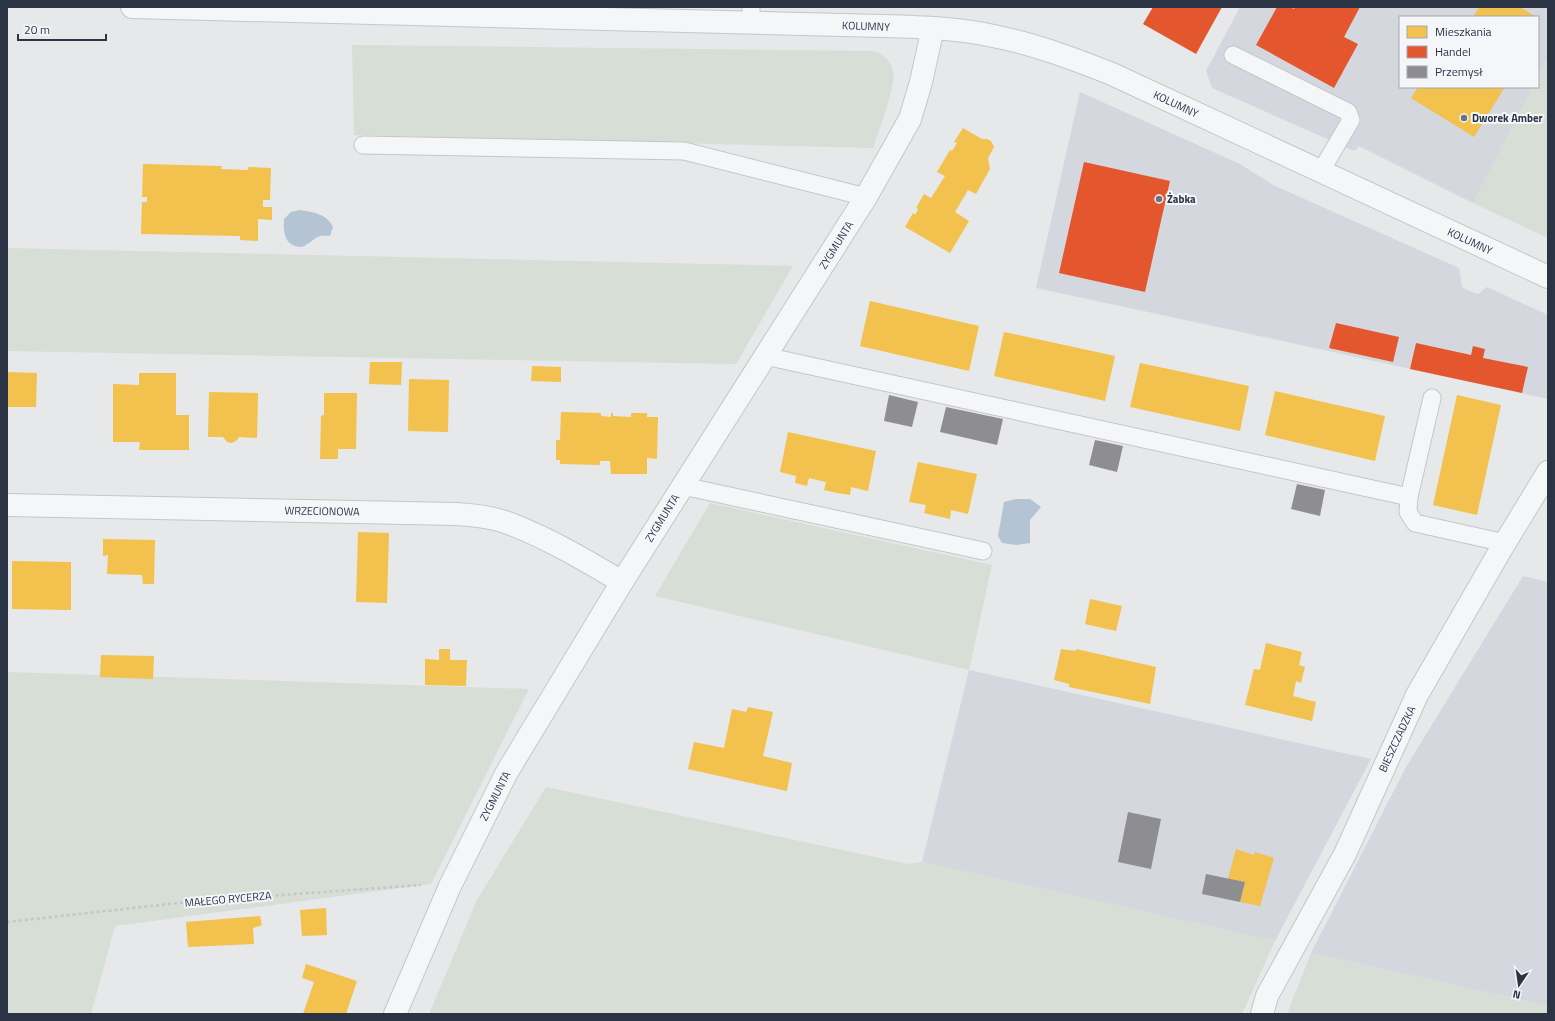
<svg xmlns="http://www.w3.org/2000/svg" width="1555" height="1021" viewBox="0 0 1555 1021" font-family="'Titillium Web',sans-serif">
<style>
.built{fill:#d4d7dd}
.green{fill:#d6ded6}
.water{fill:#b4c4d5}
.homes{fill:#f2c14e}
.shops{fill:#e4572e}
.industry{fill:#8d8d92}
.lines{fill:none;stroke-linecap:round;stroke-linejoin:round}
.service-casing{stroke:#c4c6c8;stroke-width:19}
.minor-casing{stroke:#c4c6c8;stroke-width:24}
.tertiary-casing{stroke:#c4c6c8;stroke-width:24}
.path{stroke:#c5c6ca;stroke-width:2.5;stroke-dasharray:3 3;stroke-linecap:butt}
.service{stroke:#f5f6f7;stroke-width:17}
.minor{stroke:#f5f6f7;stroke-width:22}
.tertiary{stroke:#f5f6f7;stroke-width:22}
.poi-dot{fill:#6c737f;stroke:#f4f6f9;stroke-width:1.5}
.labels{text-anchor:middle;stroke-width:4;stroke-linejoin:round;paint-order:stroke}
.street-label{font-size:11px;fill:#2b3445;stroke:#f4f6f9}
.poi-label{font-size:11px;font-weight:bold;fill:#2b3445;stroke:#f4f6f9;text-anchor:start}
</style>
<rect width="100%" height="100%" fill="#e6e8ea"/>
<g class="built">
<polygon points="1240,7 1548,7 1548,57 1538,76 1538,17 1400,17 1400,87 1533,87 1473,203 1359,146 1354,151 1212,88 1206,71"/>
<polygon points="1080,92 1240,164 1273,185 1459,268 1462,287 1469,291 1478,294 1487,287 1548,315 1548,399 1241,332 1036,288"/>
<polygon points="1523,576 1548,582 1548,1006 1311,953 1406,767"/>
<polygon points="969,670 1371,759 1275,941 922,862"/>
</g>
<g class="green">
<path d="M352 45 872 51C883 54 890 59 893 71 897 83 878 133 873 148L354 135Z"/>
<polygon points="1548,57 1548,238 1473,203 1533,87 1538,87 1538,76"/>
<polygon points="7,248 793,266 736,364 7,351"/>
<polygon points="710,503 992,565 969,670 655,596"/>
<polygon points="7,672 529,689 431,884 115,926 91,1014 7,1014"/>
<polygon points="546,787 908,864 922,862 1275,941 1242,1014 429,1014 477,900"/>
<polygon points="1311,953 1548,1006 1548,1014 1287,1014"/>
</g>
<g class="water">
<path d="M300 210C313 212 327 214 333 227L330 236C315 233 314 242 302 247 285 247 283 233 284 219L291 212Z"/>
<polygon points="1016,499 1030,499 1041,507 1030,520 1030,543 1017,545 1002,543 998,536 1004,502"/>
</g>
<g class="homes">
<polygon points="1479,7 1520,7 1536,17 1473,17"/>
<polygon points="1418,87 1505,87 1474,137 1411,98"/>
<polygon points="963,128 982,139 987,139 991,141 994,147 988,158 990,169 976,194 968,190 955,212 969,221 950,253 905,227 913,213 915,215 918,209 916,208 924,194 931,198 945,176 937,172 950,150 952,151 957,143 954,142"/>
<polygon points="143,164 222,166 221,169 248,170 248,167 271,168 270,200 263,200 263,207 272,207 272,220 258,219 258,241 240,240 240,236 141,234 142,202 147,202 147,197 142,197"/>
<polygon points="870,301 979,326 969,371 860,346"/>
<polygon points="1004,332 1115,356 1105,401 994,376"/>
<polygon points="370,362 402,362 401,385 369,384"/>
<polygon points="1140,363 1249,386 1240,431 1130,407"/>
<polygon points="532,366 561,367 561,382 531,381"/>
<polygon points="7,372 37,373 36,407 7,407"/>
<polygon points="139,373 176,373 176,415 189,415 189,450 139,450 140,442 113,442 113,384 139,385"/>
<polygon points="409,379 449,380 448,432 408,431"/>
<polygon points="1275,391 1385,416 1375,461 1265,435"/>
<polygon points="209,392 258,393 257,438 239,437 237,440 232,443 227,442 223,437 208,437"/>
<polygon points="324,393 357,393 356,449 338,449 338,459 320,459 321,416 324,415"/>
<polygon points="1457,395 1501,405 1477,515 1433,505"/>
<polygon points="561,412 601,413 601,416 611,417 611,413 613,413 613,416 631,417 631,413 647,413 647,417 658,417 657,459 647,458 647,474 611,474 610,461 600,461 600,465 560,464 560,460 556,460 556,440 560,440"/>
<polygon points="788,432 876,451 868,491 851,487 850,495 837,493 824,490 826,482 809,478 807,486 795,483 796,476 780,472"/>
<polygon points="918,462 977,474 968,514 951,510 950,519 924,513 926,505 909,502"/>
<polygon points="358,532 389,533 387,603 356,602"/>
<polygon points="103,539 155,540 154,584 143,584 142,575 107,574 108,555 103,556"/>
<polygon points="12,561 71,562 71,610 12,609"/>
<polygon points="1090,599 1122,606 1116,631 1085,624"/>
<polygon points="1266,643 1302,652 1299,665 1305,667 1301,683 1296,681 1293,696 1316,702 1312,721 1245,705 1254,669 1260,670"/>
<polygon points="439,649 450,649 450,660 467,660 466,686 425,685 425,659 439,660"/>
<polygon points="1061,649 1076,651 1076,649 1156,667 1150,704 1069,687 1069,684 1054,680"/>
<polygon points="101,655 154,656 153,679 100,677"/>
<polygon points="748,707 773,712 763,756 792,763 787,791 688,769 694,742 724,748 732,709 746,712"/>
<polygon points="1236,849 1254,855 1255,852 1274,858 1260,906 1240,902 1245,882 1228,879"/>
<polygon points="326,908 327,935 302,936 300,910"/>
<polygon points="260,916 262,925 253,928 254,944 188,947 186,922"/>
<polygon points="306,964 357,981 346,1014 303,1014 314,982 302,978"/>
</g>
<g class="shops">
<polygon points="1153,7 1222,7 1196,54 1143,24"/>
<polygon points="1277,7 1290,7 1294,9 1295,7 1360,7 1344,37 1358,44 1334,88 1256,45"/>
<polygon points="1084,162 1170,181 1145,292 1059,273"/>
<polygon points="1336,323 1399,337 1393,362 1329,348"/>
<polygon points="1416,343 1471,355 1473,346 1485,349 1483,358 1528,367 1522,393 1410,369"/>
</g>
<g class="industry">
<polygon points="889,395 918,402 912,427 884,421"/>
<polygon points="946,407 1003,419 997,445 940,432"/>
<polygon points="1095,440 1123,446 1117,472 1089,465"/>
<polygon points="1297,484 1325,490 1320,516 1291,509"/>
<polygon points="1128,812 1161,819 1151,869 1118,862"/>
<polygon points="1206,874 1245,882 1240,902 1202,894"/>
</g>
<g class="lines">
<g class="service-casing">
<g id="service">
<polyline points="751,23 751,7"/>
<polyline points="1233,55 1348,112 1351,120 1321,171"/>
<polyline points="363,145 684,151 866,197"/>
<polyline points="765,356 1409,497"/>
<polyline points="1432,398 1409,497 1408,512 1415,523 1505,543"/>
<polyline points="683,486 983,551"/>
</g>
</g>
<g class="minor-casing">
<g id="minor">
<path d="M7 505 456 514C473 515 492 517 508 523 548 538 585 560 622 582"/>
<polyline points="395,1014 450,886 507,772 622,582 866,197 910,119 921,82 933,28"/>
<polyline points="1262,1014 1267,996 1345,854 1417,695 1500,551 1548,472"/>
</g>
</g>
<g class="tertiary-casing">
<path id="tertiary" d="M132 7 882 26C920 27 960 28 998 37 1037 45 1074 59 1112 74L1548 277"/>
</g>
<polyline class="path" points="7,922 197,901 421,885"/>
<use href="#service" class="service"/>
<use href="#minor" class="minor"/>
<use href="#tertiary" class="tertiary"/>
</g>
<g class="poi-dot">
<circle cx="1464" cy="118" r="4"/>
<circle cx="1159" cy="199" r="4"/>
</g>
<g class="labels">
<g class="street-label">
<text transform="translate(866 26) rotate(2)" y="4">KOLUMNY</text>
<text transform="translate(1176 104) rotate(25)" y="4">KOLUMNY</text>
<text transform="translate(1470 241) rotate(25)" y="4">KOLUMNY</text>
<text transform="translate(836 245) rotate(-58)" y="4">ZYGMUNTA</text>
<text transform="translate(322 511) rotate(1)" y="4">WRZECIONOWA</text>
<text transform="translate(662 518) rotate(-58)" y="4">ZYGMUNTA</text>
<text transform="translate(1397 739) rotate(-65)" y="4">BIESZCZADZKA</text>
<text transform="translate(495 796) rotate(-63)" y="4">ZYGMUNTA</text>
<text transform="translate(228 899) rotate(-5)" y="4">MAŁEGO RYCERZA</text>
</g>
<g class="poi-label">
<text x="1472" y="122">Dworek Amber</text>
<text x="1167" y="203">Żabka</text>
</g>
</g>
<rect width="1555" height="1021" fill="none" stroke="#2b3445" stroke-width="16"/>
<rect x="1399" y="16" width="140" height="72" fill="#f4f6f9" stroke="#a4a8b1"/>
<rect x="1407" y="26" width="20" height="12" fill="#f2c14e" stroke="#a4a8b1"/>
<text x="1435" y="36" font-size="12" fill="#2b3445">Mieszkania</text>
<rect x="1407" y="46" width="20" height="12" fill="#e4572e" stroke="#a4a8b1"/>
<text x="1435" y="56" font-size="12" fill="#2b3445">Handel</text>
<rect x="1407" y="66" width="20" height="12" fill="#8d8d92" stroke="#a4a8b1"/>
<text x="1435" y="76" font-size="12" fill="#2b3445">Przemysł</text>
<g transform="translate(1519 985) rotate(193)" stroke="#f4f6f9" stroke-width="3" paint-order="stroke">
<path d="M0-3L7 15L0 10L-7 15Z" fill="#2b3445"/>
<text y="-6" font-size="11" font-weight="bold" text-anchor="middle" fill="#2b3445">N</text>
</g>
<path d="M18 34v6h88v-6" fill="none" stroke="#2b3445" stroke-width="2"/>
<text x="24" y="34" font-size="12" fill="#2b3445" stroke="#f4f6f9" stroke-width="3" paint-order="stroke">20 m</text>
</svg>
